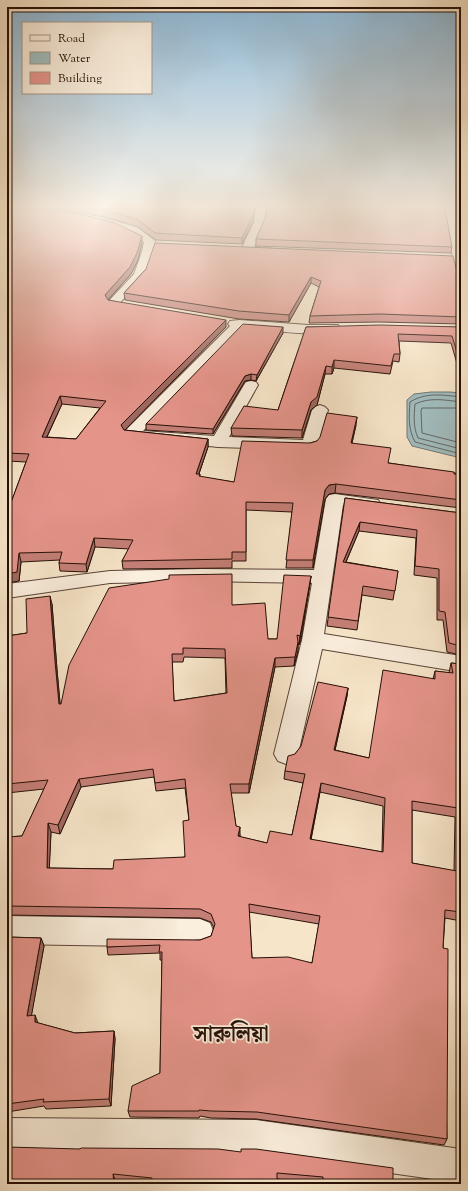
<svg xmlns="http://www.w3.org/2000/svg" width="468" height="1191" viewBox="0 0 468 1191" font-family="'Sorts Mill Goudy','Noto Serif Bengali',serif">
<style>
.water{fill:#a1bdbf;stroke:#707775}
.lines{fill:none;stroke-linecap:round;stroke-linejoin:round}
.shore{stroke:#646663;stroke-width:1}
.minor-casing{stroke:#5a4438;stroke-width:2}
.tertiary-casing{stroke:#5a4438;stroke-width:2}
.minor{fill:#faeedc;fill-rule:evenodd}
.tertiary{fill:#faeedc;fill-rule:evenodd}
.wall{fill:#c57f77;stroke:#260f07;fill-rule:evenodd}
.shaded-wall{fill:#a06861;stroke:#260f07}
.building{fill:#e5948a;stroke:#260f07;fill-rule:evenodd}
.labels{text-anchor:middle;stroke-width:3.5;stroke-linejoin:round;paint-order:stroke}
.near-district-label{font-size:22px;font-weight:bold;fill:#260f07;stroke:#faeedc}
</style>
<rect width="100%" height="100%" fill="#f7e5c9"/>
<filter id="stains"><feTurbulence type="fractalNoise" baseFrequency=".005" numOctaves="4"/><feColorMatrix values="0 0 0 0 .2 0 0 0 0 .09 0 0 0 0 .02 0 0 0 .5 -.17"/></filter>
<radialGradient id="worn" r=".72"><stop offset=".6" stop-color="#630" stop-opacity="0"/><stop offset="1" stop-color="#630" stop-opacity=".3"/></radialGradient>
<polygon class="water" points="431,392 450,392 461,393 461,458 412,446 407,437 407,400 414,394"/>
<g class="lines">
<g class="shore">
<path d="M461 397C443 395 426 392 410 402 409 416 408 429 415 442L461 454"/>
<path d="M461 402C445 400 430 397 415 404 414 415 413 427 418 438L461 449"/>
<polyline points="461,408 422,408 421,411 422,433 461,443"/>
</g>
<g class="minor-casing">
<g id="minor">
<polygon points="256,208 266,208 264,222 254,247 275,249 277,251 275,253 247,253 241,250 254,222"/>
<path d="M94 216 137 227 155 241C150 273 138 283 117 306H109L107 303 134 274 142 252 144 242 129 231 90 221 89 219 90 217Z"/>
<path d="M239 320 308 325H338L340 328 338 331C311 337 270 330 242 328L143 431 214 436 244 385 246 382 251 381 256 382 258 385 229 437 303 440 312 410 315 407 320 405 325 407 328 410 318 445 316 448 310 450 218 447 125 437 123 434 125 431 230 326 228 324 230 321Z"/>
<polygon points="335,494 378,500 381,504 378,508 372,509 343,505 324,634 461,656 461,672 322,649 298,754 294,761 286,764 278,761 274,754 302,640 312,583 202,581 110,583 7,598 7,584 110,571 202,569 314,570 326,499 329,495"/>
<polygon points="7,916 200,919 210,923 214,933 210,943 200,947 7,944"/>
<polygon points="7,1118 256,1120 461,1149 461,1183 256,1154 7,1152"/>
</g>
</g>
<g class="tertiary-casing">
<polygon id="tertiary" points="445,208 456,208 460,224 461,275 456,274 455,271"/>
</g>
<use href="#minor" class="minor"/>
<use href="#tertiary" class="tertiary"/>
</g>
<g class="wall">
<path d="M7 208 142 243 138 260 131 274 108 300 226 327 124 430 208 439V447L199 474H200V477L234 482 310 443 317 441 356 425 352 443 389 463 461 474V508L335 493 329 494 325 499 313 568H286L292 512 246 510V561H232V568L123 569 122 561 129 549 95 547 87 572 60 571 59 563 60 560 21 562 19 581 12 500 26 462 7 461ZM62 404 100 408 76 439 47 437Z"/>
<polygon points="53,208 255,208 253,222 242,244 156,240 138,227 106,217"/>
<polygon points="457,208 461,208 461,222"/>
<polygon points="266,216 452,247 451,253 256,246 256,239"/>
<polygon points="456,268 461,269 461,324 379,322 309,323 310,316 319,287 311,283 289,322 239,319 125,300 124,293 146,269"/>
<polygon points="306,327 461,327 461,377 451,343 399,341 400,354 399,362 393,361 390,374 334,368 332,374 325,374 317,405 311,410 302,438 232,436 231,428 278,410"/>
<polygon points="283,333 256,381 251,380 245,381 213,434 146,430 146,424"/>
<polygon points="345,498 461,513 461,655 447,652 443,620 437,620 437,578 414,575 416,538 359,531 346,562 398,571 393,600 362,595 357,630 327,626"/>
<path d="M311 576 310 584 301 640 299 645 298 644V651L294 666 275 667 249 793H231L236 826 240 835V837L267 843 292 835 303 783 284 779 285 771 295 754 348 688 347 696 335 750 369 758 433 679 435 671 449 673 451 663 461 664V921L445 918 443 948 447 1139 444 1145 256 1119 211 1118 200 1116 199 1118 130 1117 128 1111 160 1073 162 960H160V953L108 955 107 947 200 940 211 936 214 928 211 922 200 918 7 915V837L22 836 44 789 7 793V636L27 633 52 604 57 670 60 704H61L232 605 268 639H277ZM184 657 225 658 226 693 174 701 172 662H183ZM154 777 156 791 185 788 189 820 185 857 113 869 49 868 51 832 60 834 81 787ZM320 792 383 806 382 852 311 840ZM412 810 455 817 454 871 412 863ZM249 912 319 924 312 963 252 958Z"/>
<polygon points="7,937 41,938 44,946 31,1016 38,1023 75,1033 114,1031 115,1039 111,1106 46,1109 44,1106 7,1112"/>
<polygon points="80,1149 393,1184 322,1184 322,1183 277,1179 152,1184 115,1180 115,1184 7,1184"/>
</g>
<g class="shaded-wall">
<polygon points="254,208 255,208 253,222 242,244 242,238"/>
<polygon points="142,236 142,243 138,260 131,274 106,302 105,295"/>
<polygon points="311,277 311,283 289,322 289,315"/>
<polygon points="226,320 226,327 122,433 121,425"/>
<polygon points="283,327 283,333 256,381 257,375"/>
<polygon points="334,360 334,368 332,374 332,367"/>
<polygon points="326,366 325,374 317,405 311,410 302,438 302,430 311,402"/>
<polygon points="251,374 251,380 245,381 213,434 213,429 245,376"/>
<polygon points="60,396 62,404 43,445 42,437"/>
<polygon points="357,417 356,425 350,451 351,443"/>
<polygon points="208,439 208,447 196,482 196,474"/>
<polygon points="336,484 335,493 329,494 325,499 313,568 313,560 325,490 329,485"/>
<polygon points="360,522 359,531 342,571 343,562"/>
<polygon points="94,538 95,547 87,572 86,564"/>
<polygon points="19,553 21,562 19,581 7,583 7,574"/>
<polygon points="311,576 310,584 299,645 300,636"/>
<polygon points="50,596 52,604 57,670 61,713 59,704 55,661"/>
<polygon points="298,642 298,651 294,666 295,657"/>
<polygon points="275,658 275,667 249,793 249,784"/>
<polygon points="348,688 347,696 333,759 334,750"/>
<polygon points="79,779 81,787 60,834 58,825"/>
<polygon points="321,783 320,792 309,848 310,839"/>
<polygon points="48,823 51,832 49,876 47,868"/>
<polygon points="240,827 240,835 238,845 238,836"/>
<polygon points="41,938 44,946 30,1024 27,1016"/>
<polygon points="35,1015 38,1023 35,1022"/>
<polygon points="114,1031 115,1039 111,1106 109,1099"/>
<polygon points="113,1174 115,1180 115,1184 114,1184"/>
</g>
<g class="building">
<path d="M7 208H40L84 215 115 223 142 236 137 253 130 267 105 295 108 300 226 320 121 425 124 430 208 439 196 474H200L199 476 234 482 242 441 310 443 317 441 320 437 327 413 357 417 351 443 391 448 388 463 454 472V474H461V500L336 484 329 485 325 490 313 560H286L293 503 246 502V552H232V559L122 561 133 540 94 538 86 564 59 563 62 552 19 553 17 572 7 574V500H12L29 454 7 453ZM60 396 106 401 76 439 42 437Z"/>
<polygon points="93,208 254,208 253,215 242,238 155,233 138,220 106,210"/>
<polygon points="267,208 445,208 452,247 256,239 266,216"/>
<polygon points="155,243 453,256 456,268 461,269 461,317 380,314 310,316 321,281 311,277 289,315 239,311 124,293 146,269"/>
<polygon points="243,324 283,327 257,375 251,374 245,376 213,429 146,424"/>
<polygon points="380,325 461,327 461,365 452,336 398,334 400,354 394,354 391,366 334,360 332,367 326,366 317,397 311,402 302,430 231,428 244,406 278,410 306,327"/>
<polygon points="345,498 461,513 461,646 449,643 445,612 439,611 439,569 415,566 417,530 360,522 343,562 398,571 395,591 363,586 358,621 328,617"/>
<path d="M232 574V605L265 603 268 639H277L284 575 311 576 301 631 300 636 297 635 298 642 295 657 275 658 249 784H230L236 826 240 827 238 836 267 843 270 831 292 835 305 774 285 771 288 756 295 754 301 746 318 682 348 688 334 750 369 758 383 670 435 679V671L453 673 451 663 461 664V912L445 910 443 948 448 949 447 1139 257 1112 211 1111 199 1110V1111H128L132 1086 160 1073 162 952H159L160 945 107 947V939L200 940 211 936 215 924 211 914 200 909 7 906V837L22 836 48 780 7 784V636L27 633 26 599 50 596 55 661 59 704H61L69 665 109 588 169 579V575ZM183 648 225 649 227 693 174 701 172 654H183ZM153 769 155 783 185 779 189 820 183 821 185 857 114 860 113 869 47 868 48 823 58 825 79 779ZM321 783 385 798 383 852 310 839ZM412 801 458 808 457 871 412 863ZM249 904 320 916 312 963 288 957 252 958Z"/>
<polygon points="7,937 41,938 27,1016 35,1015 35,1022 75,1033 114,1031 109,1099 43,1102 44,1099 7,1104"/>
<polygon points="7,1147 80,1149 81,1148 218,1149 241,1152 241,1149 256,1149 393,1168 393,1184 323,1184 323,1177 277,1173 277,1184 151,1184 152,1178 113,1174 114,1184 7,1184"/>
</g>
<linearGradient id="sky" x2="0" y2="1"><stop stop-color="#8bb8d8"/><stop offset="0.55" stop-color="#fbf3e7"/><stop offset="1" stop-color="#fbf3e7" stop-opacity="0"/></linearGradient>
<rect width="468" height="375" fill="url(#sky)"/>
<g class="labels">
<g class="near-district-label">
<text x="231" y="1041">সারুলিয়া</text>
</g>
</g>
<rect width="468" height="1191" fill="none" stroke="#f7e5c9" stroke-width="24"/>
<rect x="8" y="8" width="452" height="1175" fill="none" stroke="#260f07" stroke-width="2"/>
<rect x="12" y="12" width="444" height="1167" fill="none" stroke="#260f07"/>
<rect x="22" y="22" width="130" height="72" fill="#faeedc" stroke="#a59587"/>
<rect x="30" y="35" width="20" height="6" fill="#faeedc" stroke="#a59587"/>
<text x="58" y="42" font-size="12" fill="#260f07">Road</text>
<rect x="30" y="52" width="20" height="12" fill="#a1bdbf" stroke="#a59587"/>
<text x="58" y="62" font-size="12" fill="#260f07">Water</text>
<rect x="30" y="72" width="20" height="12" fill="#e5948a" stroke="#a59587"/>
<text x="58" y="82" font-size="12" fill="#260f07">Building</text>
<rect width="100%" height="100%" filter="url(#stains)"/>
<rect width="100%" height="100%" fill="url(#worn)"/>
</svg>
